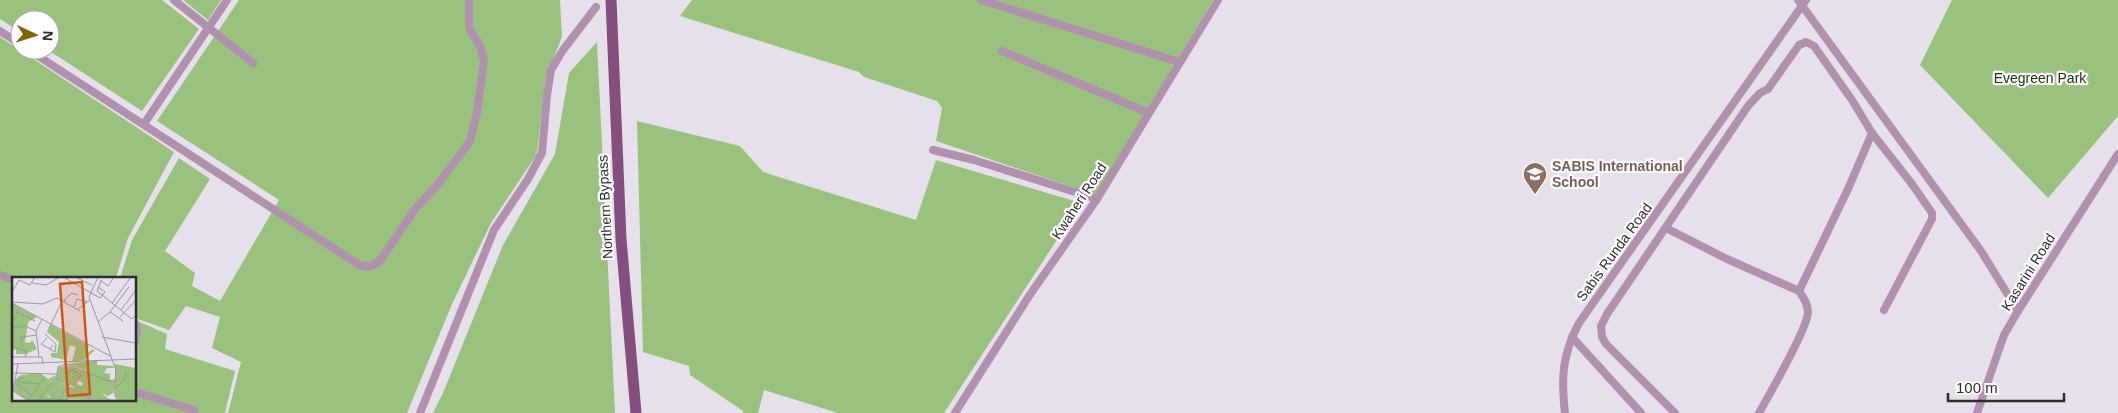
<svg xmlns="http://www.w3.org/2000/svg" width="2118" height="413" viewBox="0 0 2118 413" font-family="Arial,sans-serif">
<style>
.green{fill:#9ac17d}
.lines{fill:none;stroke-linecap:round;stroke-linejoin:round}
.street{stroke:#b192ae;stroke-width:8}
.primary{stroke:#854d80;stroke-width:11}
.labels{text-anchor:middle;stroke-width:4.5;stroke-linejoin:round;paint-order:stroke}
.park-label{font-size:14px;fill:#203210;stroke:#fff}
.education-label{font-size:14px;font-weight:bold;fill:#785e54;stroke:#fff;text-anchor:start}
.street-label{font-size:14px;fill:#2e2c2f;stroke:#fff}
.inset-road{fill:none;stroke:#9c989f;stroke-width:1}
.view{fill:#d55410;fill-opacity:0.15;stroke:#d55410;stroke-width:2.5}
.inset-edge{fill:none;stroke:#2e2c2f;stroke-width:2.5}
</style>
<rect width="100%" height="100%" fill="#e5e0ea"/>
<g class="green">
<polygon points="0,0 162,0 199,29 142,111 48,50 50,50 50,20 20,20 20,32 0,19"/>
<polygon points="183,0 221,0 208,20"/>
<polygon points="239,0 560,0 562,37 545,80 537,154 491,223 452,304 407,413 228,413 241,362 212,348 220,317 186,306 169,330 135,318 135,278 120,278 132,240 179,158 210,179 165,251 195,273 192,286 220,301 279,200 157,121"/>
<polygon points="692,0 1213,0 1096,195 936,141 942,108 937,101 864,77 859,72 680,16"/>
<polygon points="1952,0 2118,0 2118,116 2048,198 1920,65"/>
<polygon points="0,37 174,152 128,238 116,278 14,278 14,399 135,399 135,320 167,334 165,349 235,371 225,413 0,413"/>
<polygon points="597,42 615,413 433,413 443,393 503,245 555,154 569,73"/>
<polygon points="637,121 740,146 763,172 916,220 936,160 1081,203 944,413 838,413 764,390 758,413 743,413 743,411 690,375 689,366 643,352"/>
</g>
<g class="lines">
<g class="street">
<polyline points="174,0 253,63"/>
<polyline points="981,0 1179,62"/>
<polyline points="1798,0 1981,251 2018,311"/>
<polyline points="0,31 20,44"/>
<polyline points="29,50 359,265 369,267 380,261 415,209 440,182 470,141 477,113 484,60 480,46 469,28 469,0"/>
<polyline points="1002,51 1149,113"/>
<polyline points="144,124 227,0"/>
<polyline points="933,150 974,160 1097,199"/>
<path d="M1666 228 1727 259 1799 291C1803 297 1808 304 1808 312 1808 328 1769 395 1759 413"/>
<polyline points="0,275 14,280"/>
<polyline points="1799,291 1848,189 1872,133"/>
<polyline points="135,323 137,329 135,341"/>
<polyline points="1572,337 1641,413"/>
<polyline points="135,392 194,410"/>
<polyline points="420,413 494,230 528,179 542,153 547,95 551,70 563,50 596,7"/>
<polyline points="955,413 1029,296 1097,199 1218,0"/>
<path d="M1565 413C1561 378 1562 355 1579 323L1806 0"/>
<polyline points="1675,413 1606,344 1602,337 1601,326 1607,314 1748,106 1760,93 1768,89 1799,45 1806,42 1814,46 1852,100 1872,133 1912,184 1932,213 1932,219 1884,310"/>
<polyline points="1977,413 2004,335 2018,311 2118,154"/>
</g>
<polyline class="primary" points="611,0 621,239 636,413"/>
</g>
<defs>
<g id="school-pin" transform="scale(1.25)"><path d="M0 17L-7.5 6A9.5 9.5 0 1 1 7.5 6Z" fill="#8d6e63" stroke="#fff"/><path d="M0-5L7-2L0 1L-7-2ZM-4 1L0 2.5L4 1V4Q0 6-4 4Z" fill="#fff"/></g>
</defs>
<g fill-rule="evenodd">
<use href="#school-pin" x="1535" y="174"/>
</g>
<g class="labels">
<g class="park-label">
<text x="2040" y="83">Evegreen Park</text>
</g>
<g class="education-label">
<text x="1552" y="171">SABIS International<tspan x="1552" dy="16">School</tspan></text>
</g>
<g class="street-label">
<text transform="translate(1079 201) rotate(-57)" y="5">Kwaheri Road</text>
<text transform="translate(605 207) rotate(-93)" y="5">Northern Bypass</text>
<text transform="translate(1614 252) rotate(-54)" y="5">Sabis Runda Road</text>
<text transform="translate(2028 272) rotate(-58)" y="5">Kasarini Road</text>
</g>
</g>
<g transform="translate(12 277)">
<rect width="124" height="124" fill="#e5e0ea"/>
<path d="M0 26 25 40 16 45 13 65H9L18 66 20 63 25 72 13 77H4V72L0 74ZM38 47 77 69 74 77 81 72 82 74 72 83 60 85 64 70 58 68 54 83 39 80V76H45L47 65 35 55ZM85 83V88L101 89 102 91H95L92 96 98 97V103H103L101 116 96 119 89 115 97 122 104 123 56 122 65 107 69 109 71 106 66 103 62 110 44 100 47 90 56 89 81 96 56 87ZM103 87 124 91V123H106L103 118ZM28 96 36 102 44 98 36 109 44 100 50 104 39 120 32 116 38 121 36 123H15L2 114 3 103 9 98ZM51 105 61 111 55 123H37Z" fill="#9ac17d"/>
<path class="inset-road" d="M51 0 88 21 93 15 86 10M63 0 80 8M86 0 77 20 104 93 102 116 105 123M88 3 96 9 102 0M89 4 85 14 120 42 124 38M20 6 34 8 48 0M0 15 7 3 18 8 23 0M0 25 31 27 45 21 68 34M54 25 52 23 60 16 66 18M0 26 98 79M100 26 119 0M62 30 65 22 75 25M66 32 78 23M109 33 123 14M5 35 23 44M98 35 117 10M108 40 124 23M0 45 8 30M86 45 98 35 111 44M39 47 51 22M0 51 13 49 24 54M33 57 44 67 43 75 38 72 41 68M0 60 1 70 15 74 13 80M90 60 124 66M35 61 29 67 38 72M10 70 9 60 25 58M0 77 1 80H30L31 87M27 80 24 54 30 42M0 87 124 82M2 96 45 97M52 96 60 93 69 98 55 123M43 100 58 108M12 101H6V109L20 118M6 105 28 107M102 112 112 104 114 95M1 114 6 87M1 114 15 123M66 119 78 120 77 123M16 123 32 101M27 123 45 98 46 90 54 87 96 104 103 103M37 123 51 104M46 123 59 105"/>
<path class="view" d="M70 5 78 117 56 119 48 7Z"/>
<rect width="124" height="124" class="inset-edge"/>
</g>
<g transform="translate(35 35) rotate(94)"><circle r="24" fill="#ffffff" stroke="#ababac"/>
<path d="M0-4L9 19L0 12L-9 19Z" fill="#856400"/>
<text y="-8" font-size="14" font-weight="bold" text-anchor="middle" fill="#2e2c2f">N</text>
</g>
<path d="M1948 393v8h116v-8" fill="none" stroke="#2e2c2f" stroke-width="2.5"/>
<text x="1956" y="393" font-size="15" fill="#2e2c2f" stroke="#ffffff" stroke-width="4" paint-order="stroke">100 m</text>
</svg>
